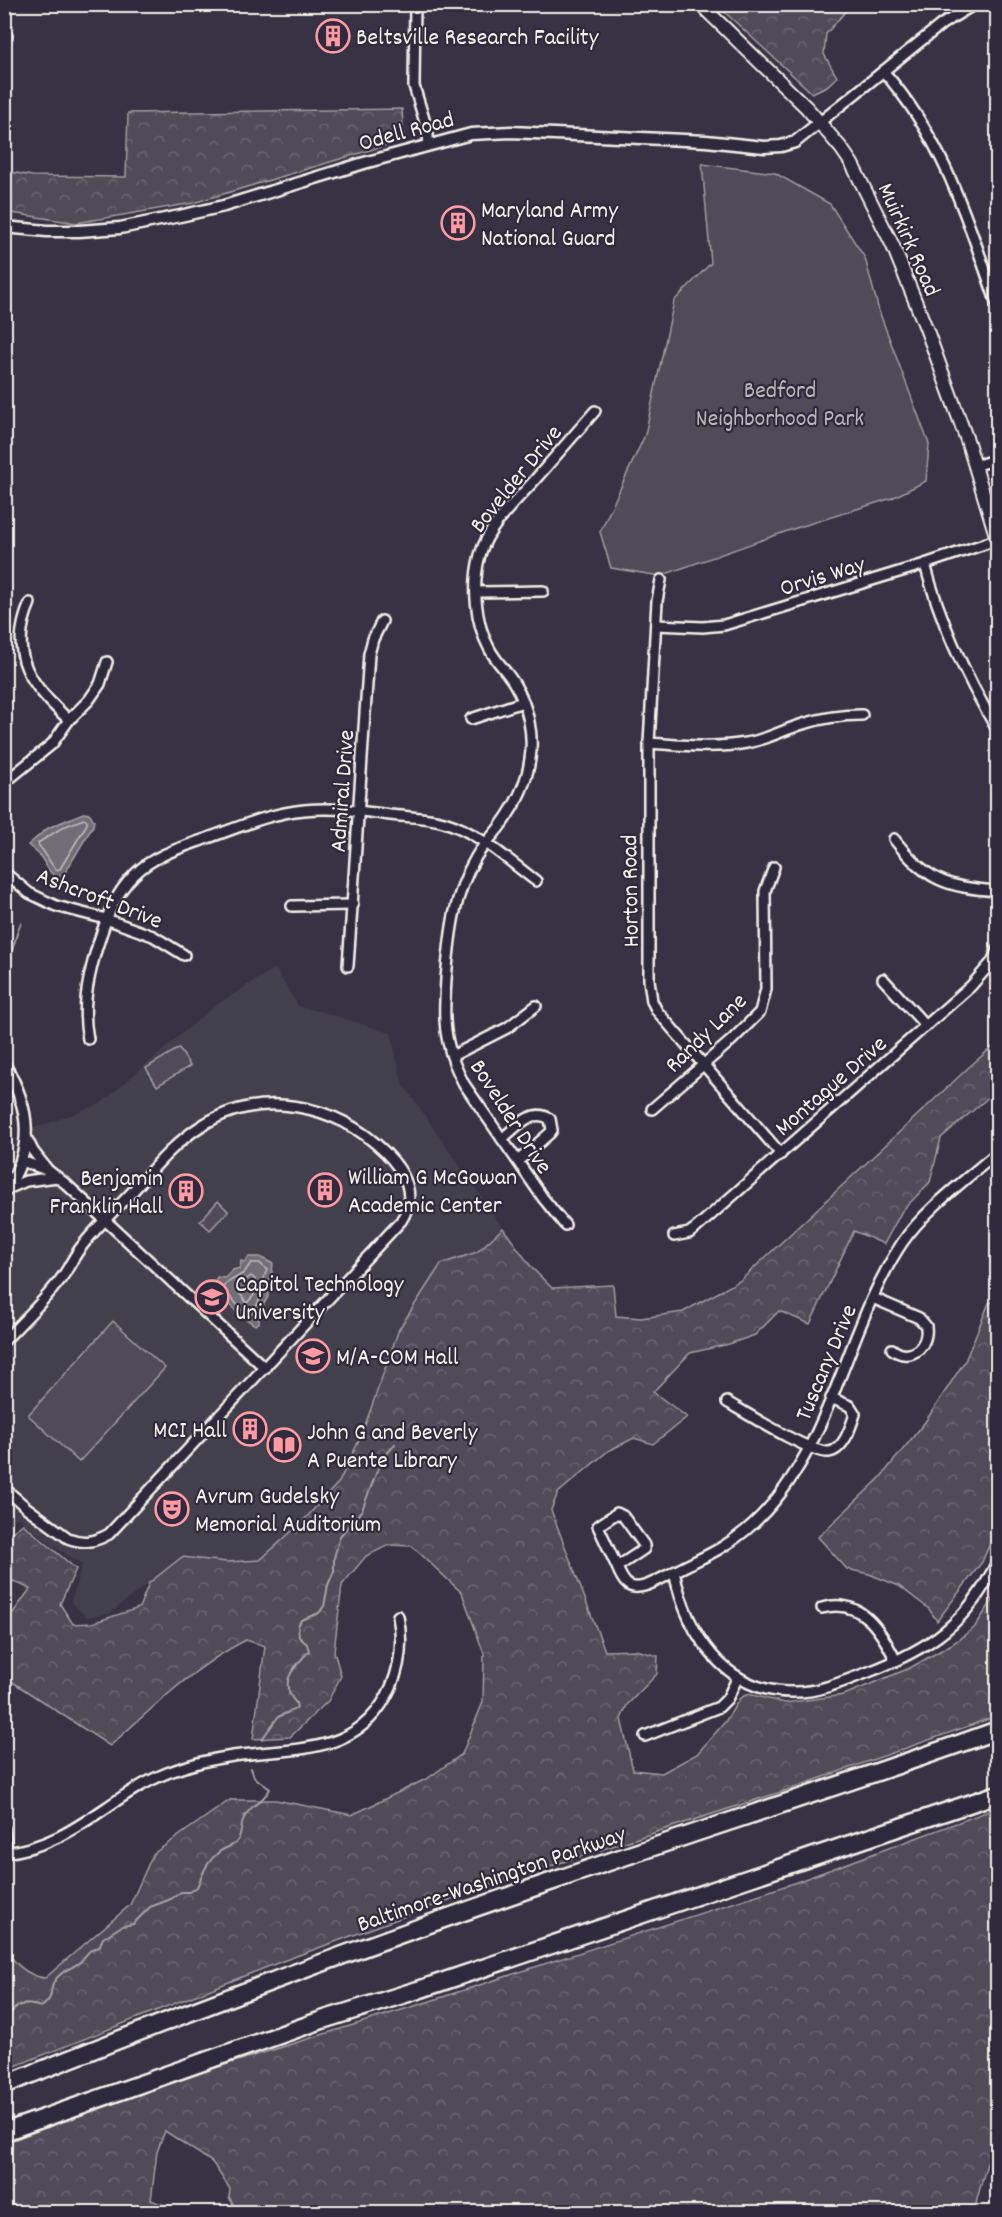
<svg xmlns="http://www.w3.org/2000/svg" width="1002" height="2217" viewBox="0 0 1002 2217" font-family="Dekko,sans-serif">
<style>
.built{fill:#433f4e}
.forest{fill:url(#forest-crowns);stroke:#a29ea0;stroke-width:1.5}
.park{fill:#504b59;stroke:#a29ea0;stroke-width:1.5}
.water{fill:#726e77;stroke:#a6a2a4;stroke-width:1.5}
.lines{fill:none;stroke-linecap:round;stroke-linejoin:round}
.shore{stroke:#c0bdbb;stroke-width:1.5}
.stream{stroke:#a6a2a4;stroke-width:2}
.minor-casing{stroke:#f4f1e8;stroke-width:14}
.tertiary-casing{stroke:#f4f1e8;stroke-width:15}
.secondary-casing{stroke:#f4f1e8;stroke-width:16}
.motorway-casing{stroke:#f4f1e8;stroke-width:21}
.minor{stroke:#2f2a3d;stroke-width:9}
.tertiary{stroke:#2f2a3d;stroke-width:10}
.secondary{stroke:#2f2a3d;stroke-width:12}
.motorway{stroke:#2f2a3d;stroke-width:16}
.labels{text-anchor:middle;stroke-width:4.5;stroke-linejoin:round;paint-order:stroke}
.poi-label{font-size:24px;fill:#f4f1e8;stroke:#2f2a3d;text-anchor:start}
.street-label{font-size:24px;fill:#f4f1e8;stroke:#2f2a3d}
.park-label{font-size:24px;fill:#bbb7b6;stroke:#2f2a3d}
</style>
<defs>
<pattern id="forest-crowns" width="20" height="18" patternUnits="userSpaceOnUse" patternTransform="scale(1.5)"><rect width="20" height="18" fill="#504b59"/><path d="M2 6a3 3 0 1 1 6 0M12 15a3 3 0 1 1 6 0" fill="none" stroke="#6a6571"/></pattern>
</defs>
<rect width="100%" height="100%" fill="#373244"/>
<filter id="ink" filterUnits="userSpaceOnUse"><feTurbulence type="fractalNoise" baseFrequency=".0167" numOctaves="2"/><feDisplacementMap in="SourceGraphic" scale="12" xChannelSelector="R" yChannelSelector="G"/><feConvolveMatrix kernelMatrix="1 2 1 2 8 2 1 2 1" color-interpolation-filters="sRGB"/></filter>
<g filter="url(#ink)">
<polygon class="built" points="275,968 299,1007 320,1011 391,1033 402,1082 503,1228 477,1252 440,1264 339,1482 302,1522 261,1560 227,1562 182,1557 109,1614 86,1617 71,1602 82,1564 54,1547 17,1517 5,1532 5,1208 11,1199 27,1159 32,1129 100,1104 213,1007"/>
<g class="forest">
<polygon points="717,5 851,5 826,34 824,54 837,77 827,86 812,93"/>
<polygon points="402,109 404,140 193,203 76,223 5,212 5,171 32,176 126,177 128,113"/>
<path d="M997 1043V1090L941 1138 930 1182 902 1211 884 1244 854 1231 810 1324 779 1311 755 1335 729 1344 690 1353 653 1392 687 1417 653 1444 634 1438 608 1451 558 1493 551 1510 605 1651 636 1650 658 1656 657 1674 627 1705 621 1719 633 1770 662 1773 697 1754 725 1722 740 1698 748 1694 785 1703 844 1695 910 1668 952 1644 974 1628 997 1594V1716L787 1790 482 1888 280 1962 5 2070V1944C10 1961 27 1976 45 1978L130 1905 153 1854 230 1800H276L352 1815 428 1778 462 1754 483 1702 484 1654 462 1593 412 1546 389 1545 366 1556 342 1585 334 1651 341 1676 328 1701 290 1737 253 1739 265 1646 246 1640C196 1665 151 1709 110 1746L5 1677V1624L30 1589 5 1577V1537L23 1524 76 1569 60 1604 73 1624 92 1623 139 1608 149 1583 182 1557 227 1562 260 1560 302 1522 339 1482 362 1434 399 1329 441 1264 477 1252 503 1228 532 1268 552 1288 613 1285 616 1316 641 1318 683 1312 741 1280 969 1067Z"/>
<polygon points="997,1301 997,1527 982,1562 937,1621 929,1609 899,1586 869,1574 847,1569 818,1537 880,1478 925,1422 965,1361 989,1303"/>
<polygon points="997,1808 997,2128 977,2199 975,2212 225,2212 236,2209 229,2197 230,2189 212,2162 165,2131 157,2152 151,2200 180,2212 5,2212 5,2143 166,2083 421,2004 791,1884"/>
</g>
<g class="park">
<polygon points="702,164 775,173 830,204 865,258 879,311 929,444 926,481 892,498 793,529 660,576 611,568 600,532 645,435 674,301 711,263"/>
<polygon points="179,1048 190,1066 157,1086 146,1068"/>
<polygon points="218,1201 228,1211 210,1230 200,1221"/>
<polygon points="113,1321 165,1368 79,1462 28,1415"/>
</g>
<g class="water">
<path d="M83 813 90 814 94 821 93 826 62 878C48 876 48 866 40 856 37 852 32 849 28 845L48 828Z"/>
<polygon points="249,1257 260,1257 273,1264 268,1297 259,1312 259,1323 255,1325 238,1314 225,1298 217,1298 214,1291 218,1287 214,1282 217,1277 225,1278 233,1270 240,1268 241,1261 244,1262"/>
</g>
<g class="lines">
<g class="shore">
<path d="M84 819 87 821V824L60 869 56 870C49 862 46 853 39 846L38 843 63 827Z"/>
<path d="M251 1263H260L267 1270C259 1286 264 1301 250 1315L242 1310 223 1289 225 1284 244 1273Z"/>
<polygon points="251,1276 255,1279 254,1295 247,1303 235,1287"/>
</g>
<g class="stream">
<path d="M4 967C14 954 14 938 21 923"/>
<path d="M262 1739 278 1717 297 1708 296 1703C277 1682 294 1668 309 1651L307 1644 299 1637 298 1626 301 1620 319 1613 324 1606 328 1585 334 1571V1558L340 1536 362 1510 381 1461 395 1444"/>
<path d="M4 2026C13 2006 19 2000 41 2007 57 1996 47 1990 56 1979 62 1970 73 1968 80 1962 87 1955 88 1949 99 1947L103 1938 122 1926 133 1924 150 1907 171 1899 181 1892H189L197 1887C203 1874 206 1862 219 1852 224 1848 232 1846 236 1843 242 1837 240 1824 245 1816 253 1803 263 1802 270 1789L254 1777 251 1768"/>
</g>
<g class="minor-casing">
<g id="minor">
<polyline points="415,4 414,86 427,129 429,144"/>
<polyline points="4,36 7,36"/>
<path d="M883 71C944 139 968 222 998 307"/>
<polyline points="820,122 942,24 975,4"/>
<polyline points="974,466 998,459"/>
<path d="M925 564C940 622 967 679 998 731"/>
<polyline points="661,580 657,601 649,743 649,980 652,1001 657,1011 781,1154"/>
<polyline points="476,592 543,591"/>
<path d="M30 603C7 656 31 685 69 720"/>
<polyline points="656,625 703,627 724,625 925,564 996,540"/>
<polyline points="471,719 523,702"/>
<path d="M649 743C680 745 714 749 746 743 766 740 783 730 803 724 822 718 842 715 862 715"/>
<polyline points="4,783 52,744 69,720 89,700 100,684 107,662"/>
<path d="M894 839C927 881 945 887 998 891"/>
<polyline points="4,872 29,893 56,906 106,919 153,936 184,955"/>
<polyline points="292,906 353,905"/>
<polyline points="348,966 369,654 373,639 382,621"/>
<polyline points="883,979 926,1026"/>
<path d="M88 1039C82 1010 87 983 95 954 104 925 112 896 135 874 154 855 183 847 208 838 239 827 271 813 304 810 332 807 362 811 390 815 408 817 427 817 444 822 478 832 508 860 536 881"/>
<polyline points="452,1056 507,1028 536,1006"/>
<polyline points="652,1109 732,1040 760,1012 766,989 765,891 774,867"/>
<polyline points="26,1137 33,1151 47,1169"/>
<path d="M502 1139C515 1128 532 1107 550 1119L552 1130 550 1133 518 1161"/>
<polyline points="22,1161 49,1171 66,1184 265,1368"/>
<polyline points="7,1189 26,1181 57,1177"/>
<path d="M565 1225 543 1198 464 1084C457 1071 451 1057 448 1042 443 1021 445 1000 446 979 450 935 453 896 476 857 483 845 493 836 501 825 515 806 527 783 530 759 534 735 528 706 515 685 508 672 496 662 489 648 475 622 472 584 480 555 488 527 513 504 533 482 554 458 574 435 595 411"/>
<polyline points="674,1236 689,1233 696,1228 971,986 992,962 998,948"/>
<path d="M873 1298 919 1318 926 1326C929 1347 910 1363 892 1349"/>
<path d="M4 1341C23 1321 43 1302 60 1280 68 1270 73 1257 82 1246 97 1227 115 1210 132 1192 153 1169 174 1143 201 1126 261 1088 336 1104 385 1152 405 1172 418 1195 401 1221L109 1534C95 1542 83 1544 68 1538L27 1508 4 1488"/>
<path d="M727 1402C746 1413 811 1454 829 1452 844 1450 851 1426 855 1414L850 1406 831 1398"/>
<path d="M617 1567 644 1549V1545L623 1516 617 1513 598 1526 617 1567C619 1572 622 1579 626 1583 637 1595 661 1578 672 1573 700 1558 721 1551 746 1530 831 1459 843 1332 902 1243 924 1210 968 1178 998 1152"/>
<path d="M674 1572C687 1634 725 1694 796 1692 820 1692 844 1681 866 1673 930 1649 968 1623 998 1560"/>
<path d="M822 1608C861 1597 881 1630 896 1661"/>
<polyline points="645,1736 719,1707 727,1699 738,1677"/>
<polyline points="4,1829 7,1853"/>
<path d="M4 1853C74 1845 107 1797 167 1773 188 1765 211 1759 233 1756 295 1747 360 1757 391 1687 401 1664 403 1641 398 1616"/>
</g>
</g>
<g class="tertiary-casing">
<g id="tertiary">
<polyline points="4,227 47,231 79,231 120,228 180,216 224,206 364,163 471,134 511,132 706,141 764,147 781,146 795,142 820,122"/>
<path d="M4 1064C31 1108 35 1150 4 1193"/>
</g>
</g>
<g class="secondary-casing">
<polyline id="secondary" points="700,4 807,108 841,148 852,164 893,246 926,328 968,443 998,542"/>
</g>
<g class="motorway-casing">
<g id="motorway">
<path d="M4 2085C187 2012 370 1943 556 1880 703 1829 851 1783 998 1730"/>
<polyline points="4,2132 322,2020 418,1990 998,1794"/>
</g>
</g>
<use href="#minor" class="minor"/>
<use href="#tertiary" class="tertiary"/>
<use href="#secondary" class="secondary"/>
<use href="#motorway" class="motorway"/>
</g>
</g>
<defs>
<g id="building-ring" transform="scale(1.725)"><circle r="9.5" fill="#2f2a3d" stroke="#ff9aa2" stroke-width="1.5"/><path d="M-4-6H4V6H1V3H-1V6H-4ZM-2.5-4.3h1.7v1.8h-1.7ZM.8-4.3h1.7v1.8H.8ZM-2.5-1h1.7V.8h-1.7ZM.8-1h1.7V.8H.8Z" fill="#ff9aa2"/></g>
<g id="university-ring" transform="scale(1.725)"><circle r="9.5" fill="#2f2a3d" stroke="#ff9aa2" stroke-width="1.5"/><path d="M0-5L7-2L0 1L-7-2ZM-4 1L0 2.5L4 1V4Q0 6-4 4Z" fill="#ff9aa2"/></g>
<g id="library-ring" transform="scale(1.725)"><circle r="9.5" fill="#2f2a3d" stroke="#ff9aa2" stroke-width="1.5"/><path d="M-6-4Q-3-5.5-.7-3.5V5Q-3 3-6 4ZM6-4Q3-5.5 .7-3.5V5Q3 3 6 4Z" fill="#ff9aa2"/></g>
<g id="theatre-ring" transform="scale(1.725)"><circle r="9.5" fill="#2f2a3d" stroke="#ff9aa2" stroke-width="1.5"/><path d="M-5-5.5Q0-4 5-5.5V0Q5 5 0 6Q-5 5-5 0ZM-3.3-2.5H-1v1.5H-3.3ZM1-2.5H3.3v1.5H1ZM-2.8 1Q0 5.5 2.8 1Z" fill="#ff9aa2"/></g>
</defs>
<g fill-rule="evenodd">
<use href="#building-ring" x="333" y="36"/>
<use href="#building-ring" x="458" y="223"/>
<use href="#building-ring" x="325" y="1190"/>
<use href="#building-ring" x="186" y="1191"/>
<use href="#university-ring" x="212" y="1297"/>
<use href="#university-ring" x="313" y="1356"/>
<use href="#building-ring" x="250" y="1429"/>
<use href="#library-ring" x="284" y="1445"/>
<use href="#theatre-ring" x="172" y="1509"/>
</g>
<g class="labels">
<g class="poi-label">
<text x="356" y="44">Beltsville Research Facility</text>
<text x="481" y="217">Maryland Army<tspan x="481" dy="28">National Guard</tspan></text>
<text x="348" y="1184">William G McGowan<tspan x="348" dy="28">Academic Center</tspan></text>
<text x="163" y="1185" text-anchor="end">Benjamin<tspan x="163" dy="28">Franklin Hall</tspan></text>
<text x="235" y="1291">Capitol Technology<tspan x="235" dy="28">University</tspan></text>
<text x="336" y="1364">M/A-COM Hall</text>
<text x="227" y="1437" text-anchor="end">MCI Hall</text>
<text x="307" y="1439">John G and Beverly<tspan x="307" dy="28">A Puente Library</tspan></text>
<text x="195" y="1503">Avrum Gudelsky<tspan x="195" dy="28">Memorial Auditorium</tspan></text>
</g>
<g class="street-label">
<text transform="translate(406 130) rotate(-15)" y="8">Odell Road</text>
<text transform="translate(910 239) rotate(66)" y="8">Muirkirk Road</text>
<text transform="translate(515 478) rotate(-51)" y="8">Bovelder Drive</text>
<text transform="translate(822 575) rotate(-17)" y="8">Orvis Way</text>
<text transform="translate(341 791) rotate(-86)" y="8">Admiral Drive</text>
<text transform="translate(629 891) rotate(-91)" y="8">Horton Road</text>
<text transform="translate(100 897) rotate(21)" y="8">Ashcroft Drive</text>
<text transform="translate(705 1032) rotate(-44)" y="8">Randy Lane</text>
<text transform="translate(830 1085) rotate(-41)" y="8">Montague Drive</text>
<text transform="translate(512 1116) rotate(57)" y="8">Bovelder Drive</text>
<text transform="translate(825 1362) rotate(-67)" y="8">Tuscany Drive</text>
<text transform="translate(491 1878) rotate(-19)" y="8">Baltimore-Washington Parkway</text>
</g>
<g class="park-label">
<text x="780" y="397">Bedford<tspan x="780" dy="28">Neighborhood Park</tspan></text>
</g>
</g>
<rect width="1002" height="2217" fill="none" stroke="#2f2a3d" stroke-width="24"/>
<rect x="12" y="12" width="978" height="2193" fill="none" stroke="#f4f1e8" stroke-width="2" filter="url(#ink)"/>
</svg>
